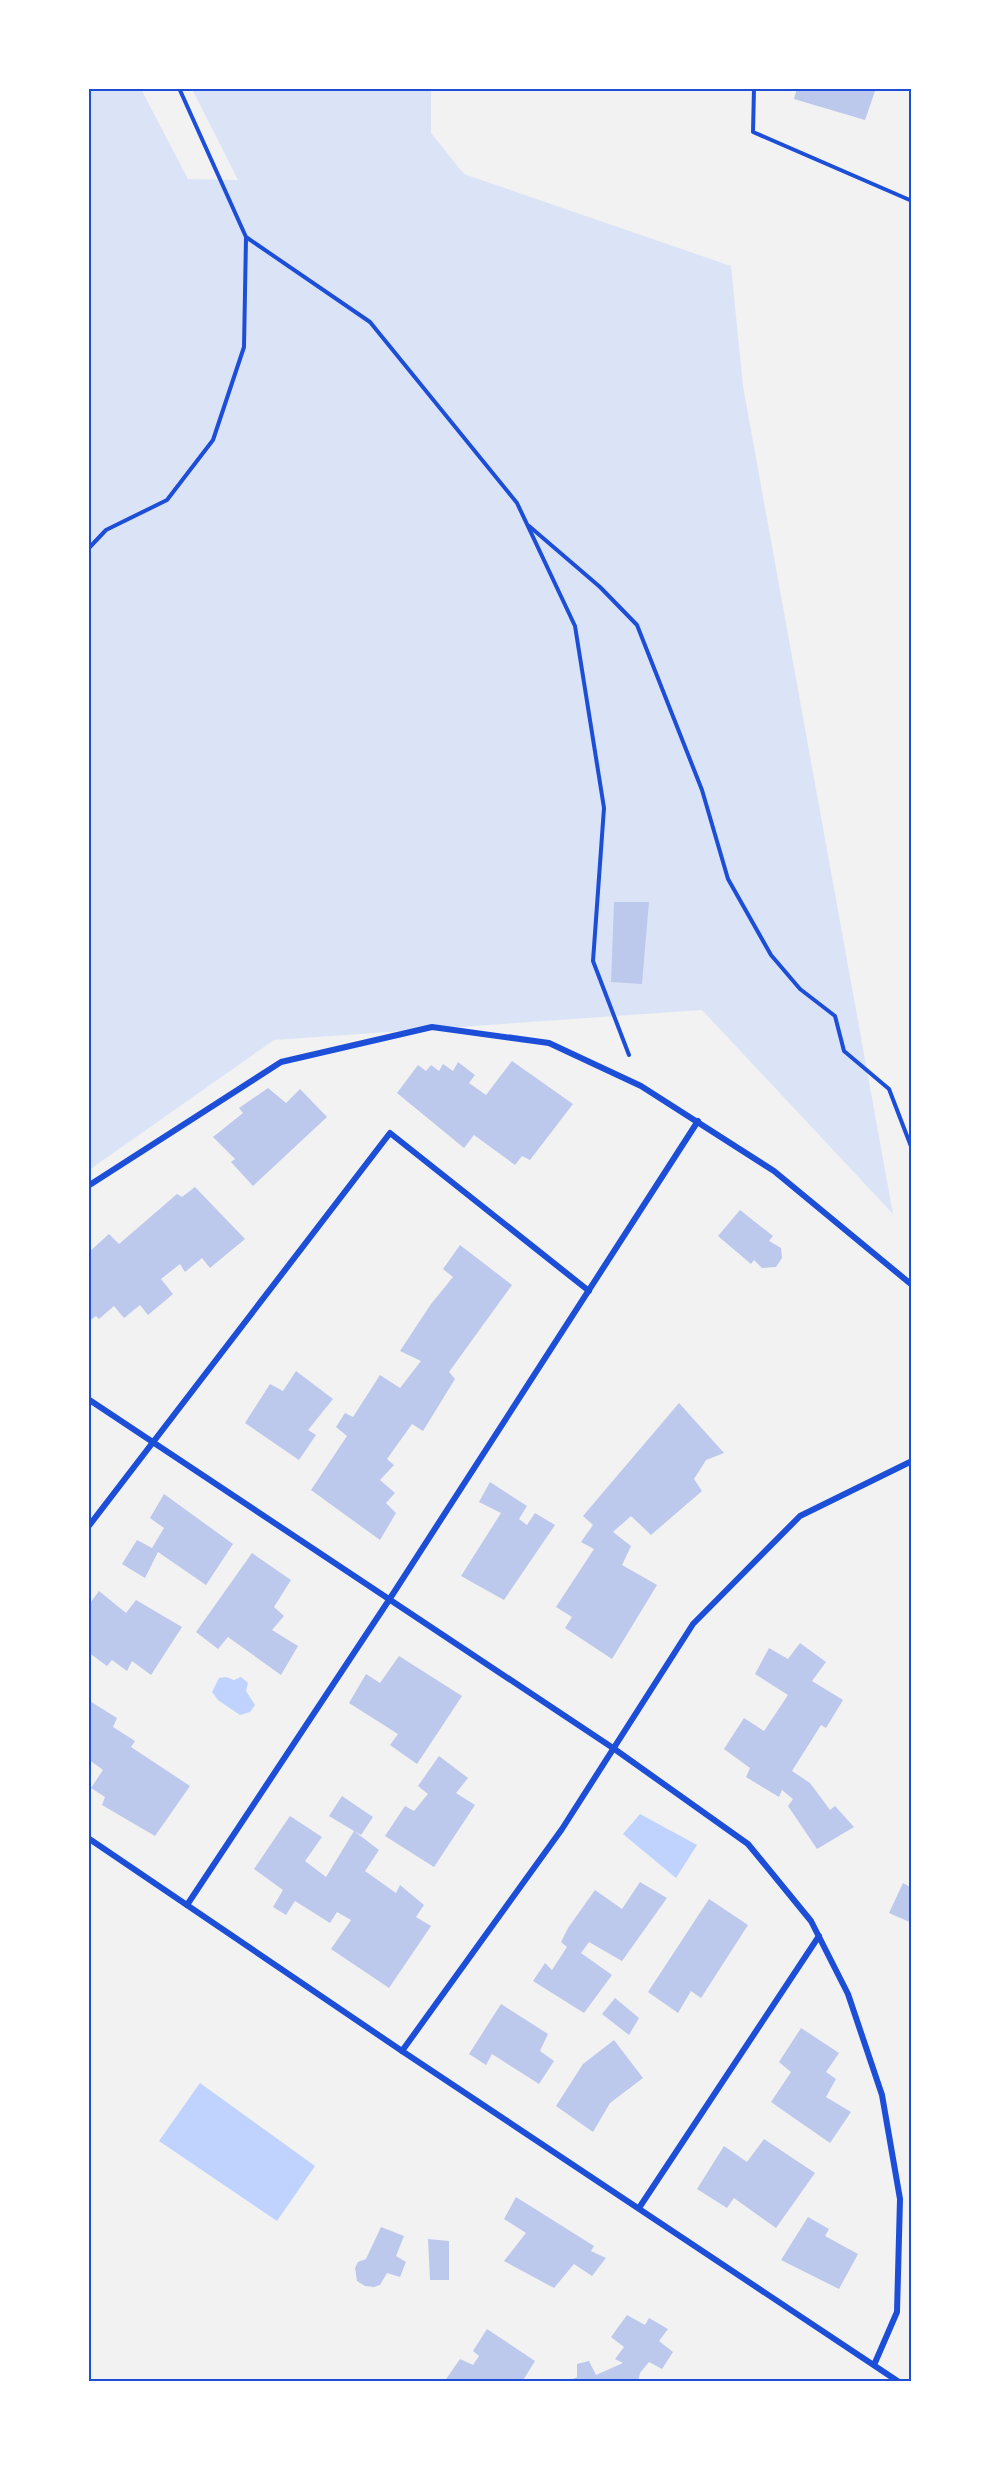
<svg xmlns="http://www.w3.org/2000/svg" width="1000" height="2470" viewBox="0 0 1000 2470" font-family="'Asap Condensed',sans-serif">
<style>
.green{fill:#dbe4f7}
.water{fill:#bfd3fe}
.building{fill:#bdc9ec}
.lines{fill:none;stroke-linecap:round;stroke-linejoin:round}
.path{stroke:#1d4ed8;stroke-width:4}
.minor{stroke:#1d4ed8;stroke-width:6}
.neatline{fill:none;stroke:#1d4ed8;stroke-width:2}
</style>
<rect width="100%" height="100%" fill="#f2f2f2"/>
<polygon class="green" points="89,89 141,89 188,179 238,180 192,89 431,89 431,133 464,174 731,266 743,386 893,1214 702,1010 274,1040 89,1170"/>
<g class="water">
<polygon points="226,1677 234,1680 241,1677 248,1683 246,1691 255,1705 250,1712 240,1715 218,1700 212,1692 219,1678"/>
<polygon points="640,1814 697,1845 676,1878 623,1834"/>
<polygon points="200,2083 315,2166 277,2221 159,2141"/>
</g>
<g class="building">
<polygon points="797,88 876,88 865,120 794,99"/>
<polygon points="614,902 649,902 642,984 611,982"/>
<polygon points="512,1061 573,1104 530,1160 522,1156 515,1165 474,1135 464,1148 397,1093 418,1065 426,1071 431,1065 439,1071 443,1064 453,1071 458,1062 475,1075 469,1083 486,1095"/>
<polygon points="268,1088 286,1103 300,1089 327,1117 253,1186 231,1162 235,1159 213,1137 243,1113 239,1108"/>
<polygon points="195,1187 245,1239 210,1268 202,1258 185,1272 180,1264 161,1279 173,1294 148,1315 140,1305 124,1318 114,1306 99,1319 96,1316 88,1322 88,1253 109,1234 119,1244 177,1194 182,1197"/>
<polygon points="740,1210 773,1236 769,1241 781,1248 782,1258 776,1267 762,1268 754,1260 751,1264 718,1236"/>
<polygon points="460,1245 512,1285 449,1372 455,1379 423,1431 412,1424 387,1459 394,1465 380,1480 395,1493 386,1503 396,1513 380,1540 311,1490 347,1436 336,1427 345,1413 353,1417 380,1375 400,1388 421,1361 400,1351 431,1304 453,1277 443,1269"/>
<polygon points="296,1371 333,1399 308,1430 316,1435 299,1460 245,1423 270,1384 283,1391"/>
<polygon points="679,1403 724,1453 706,1460 694,1479 702,1491 651,1535 631,1516 613,1532 631,1546 622,1565 657,1585 612,1659 565,1628 572,1617 556,1607 594,1549 581,1542 593,1525 583,1516"/>
<polygon points="490,1482 527,1506 519,1519 527,1525 535,1513 555,1525 504,1600 461,1576 501,1513 479,1502"/>
<polygon points="164,1494 233,1544 206,1585 158,1552 145,1578 122,1564 137,1540 152,1548 164,1528 150,1518"/>
<polygon points="252,1553 291,1580 274,1607 284,1616 272,1630 298,1646 281,1675 228,1637 218,1649 196,1632"/>
<polygon points="99,1591 126,1613 136,1600 182,1627 151,1675 132,1661 127,1671 112,1660 107,1666 88,1652 88,1606"/>
<polygon points="800,1643 826,1662 812,1681 843,1700 826,1728 821,1725 792,1771 810,1783 830,1810 835,1806 854,1827 817,1849 788,1806 793,1799 782,1790 779,1797 746,1777 750,1768 724,1749 744,1718 764,1731 788,1695 755,1674 769,1648 788,1659"/>
<polygon points="399,1656 462,1696 417,1764 390,1745 398,1734 349,1703 366,1674 380,1683"/>
<polygon points="88,1700 117,1718 113,1727 135,1741 131,1747 190,1786 155,1836 102,1805 105,1797 91,1788 103,1770 88,1759"/>
<polygon points="439,1756 468,1778 456,1793 475,1805 434,1867 385,1836 405,1806 414,1811 428,1794 418,1786"/>
<polygon points="342,1796 373,1817 361,1835 354,1831 379,1850 365,1871 396,1893 400,1885 424,1905 416,1917 431,1926 389,1988 331,1949 351,1920 337,1912 330,1923 295,1901 286,1915 273,1907 283,1890 254,1869 290,1816 322,1837 305,1861 326,1877 354,1831 329,1816"/>
<polygon points="640,1882 667,1898 622,1961 589,1942 581,1953 612,1975 584,2013 533,1981 545,1963 552,1970 567,1947 561,1942 568,1928 595,1890 622,1909"/>
<polygon points="903,1883 910,1887 912,1884 912,1923 889,1913"/>
<polygon points="709,1899 748,1925 701,1998 691,1991 678,2013 648,1992"/>
<polygon points="615,1998 639,2018 629,2035 602,2014"/>
<polygon points="501,2004 548,2034 540,2051 554,2061 539,2084 492,2054 486,2065 469,2054"/>
<polygon points="801,2028 839,2053 826,2072 836,2079 826,2097 851,2112 830,2143 771,2102 791,2072 779,2062"/>
<polygon points="614,2040 643,2078 610,2103 593,2132 556,2106 583,2064"/>
<polygon points="764,2139 815,2173 776,2228 734,2198 727,2208 697,2189 724,2146 747,2162"/>
<polygon points="516,2197 594,2246 591,2251 606,2258 592,2276 574,2264 554,2288 504,2261 526,2233 504,2219"/>
<polygon points="808,2217 829,2229 825,2236 858,2254 839,2289 781,2260"/>
<polygon points="381,2227 404,2236 396,2256 406,2262 400,2277 387,2273 380,2285 374,2287 365,2286 357,2281 355,2268 358,2262 366,2259"/>
<polygon points="428,2239 449,2241 449,2280 430,2280"/>
<polygon points="627,2315 645,2325 649,2318 668,2329 659,2341 673,2352 662,2369 649,2362 640,2373 638,2382 566,2382 577,2377 577,2364 589,2361 596,2375 623,2363 615,2359 624,2347 611,2337"/>
<polygon points="487,2329 535,2361 522,2382 444,2382 460,2359 473,2365 479,2356 473,2351"/>
</g>
<g class="lines">
<g class="path">
<polyline points="179,88 246,237 370,322 517,503 575,626 604,808 593,961 629,1055"/>
<polyline points="754,88 753,132 912,201"/>
<polyline points="529,526 600,587 637,625 702,790 728,879 771,955 800,989 835,1016 844,1051 889,1089 912,1149"/>
<polyline points="88,549 106,530 167,500 213,440 244,347 246,238"/>
</g>
<g class="minor">
<polyline points="88,1186 281,1062 432,1027 549,1043 641,1086 774,1171 912,1285"/>
<polyline points="88,1399 613,1748 748,1844 811,1921 848,1994 882,2095 900,2199 897,2312 874,2365"/>
<polyline points="88,1527 390,1133 589,1291"/>
<polyline points="88,1838 402,2051 899,2382"/>
<polyline points="187,1905 389,1600 698,1121"/>
<polyline points="402,2051 562,1829 693,1624 800,1516 912,1461"/>
<polyline points="639,2208 819,1936"/>
</g>
</g>
<rect width="1000" height="2470" fill="none" stroke="#ffffff" stroke-width="180"/>
<rect x="90" y="90" width="820" height="2290" class="neatline"/>
</svg>
